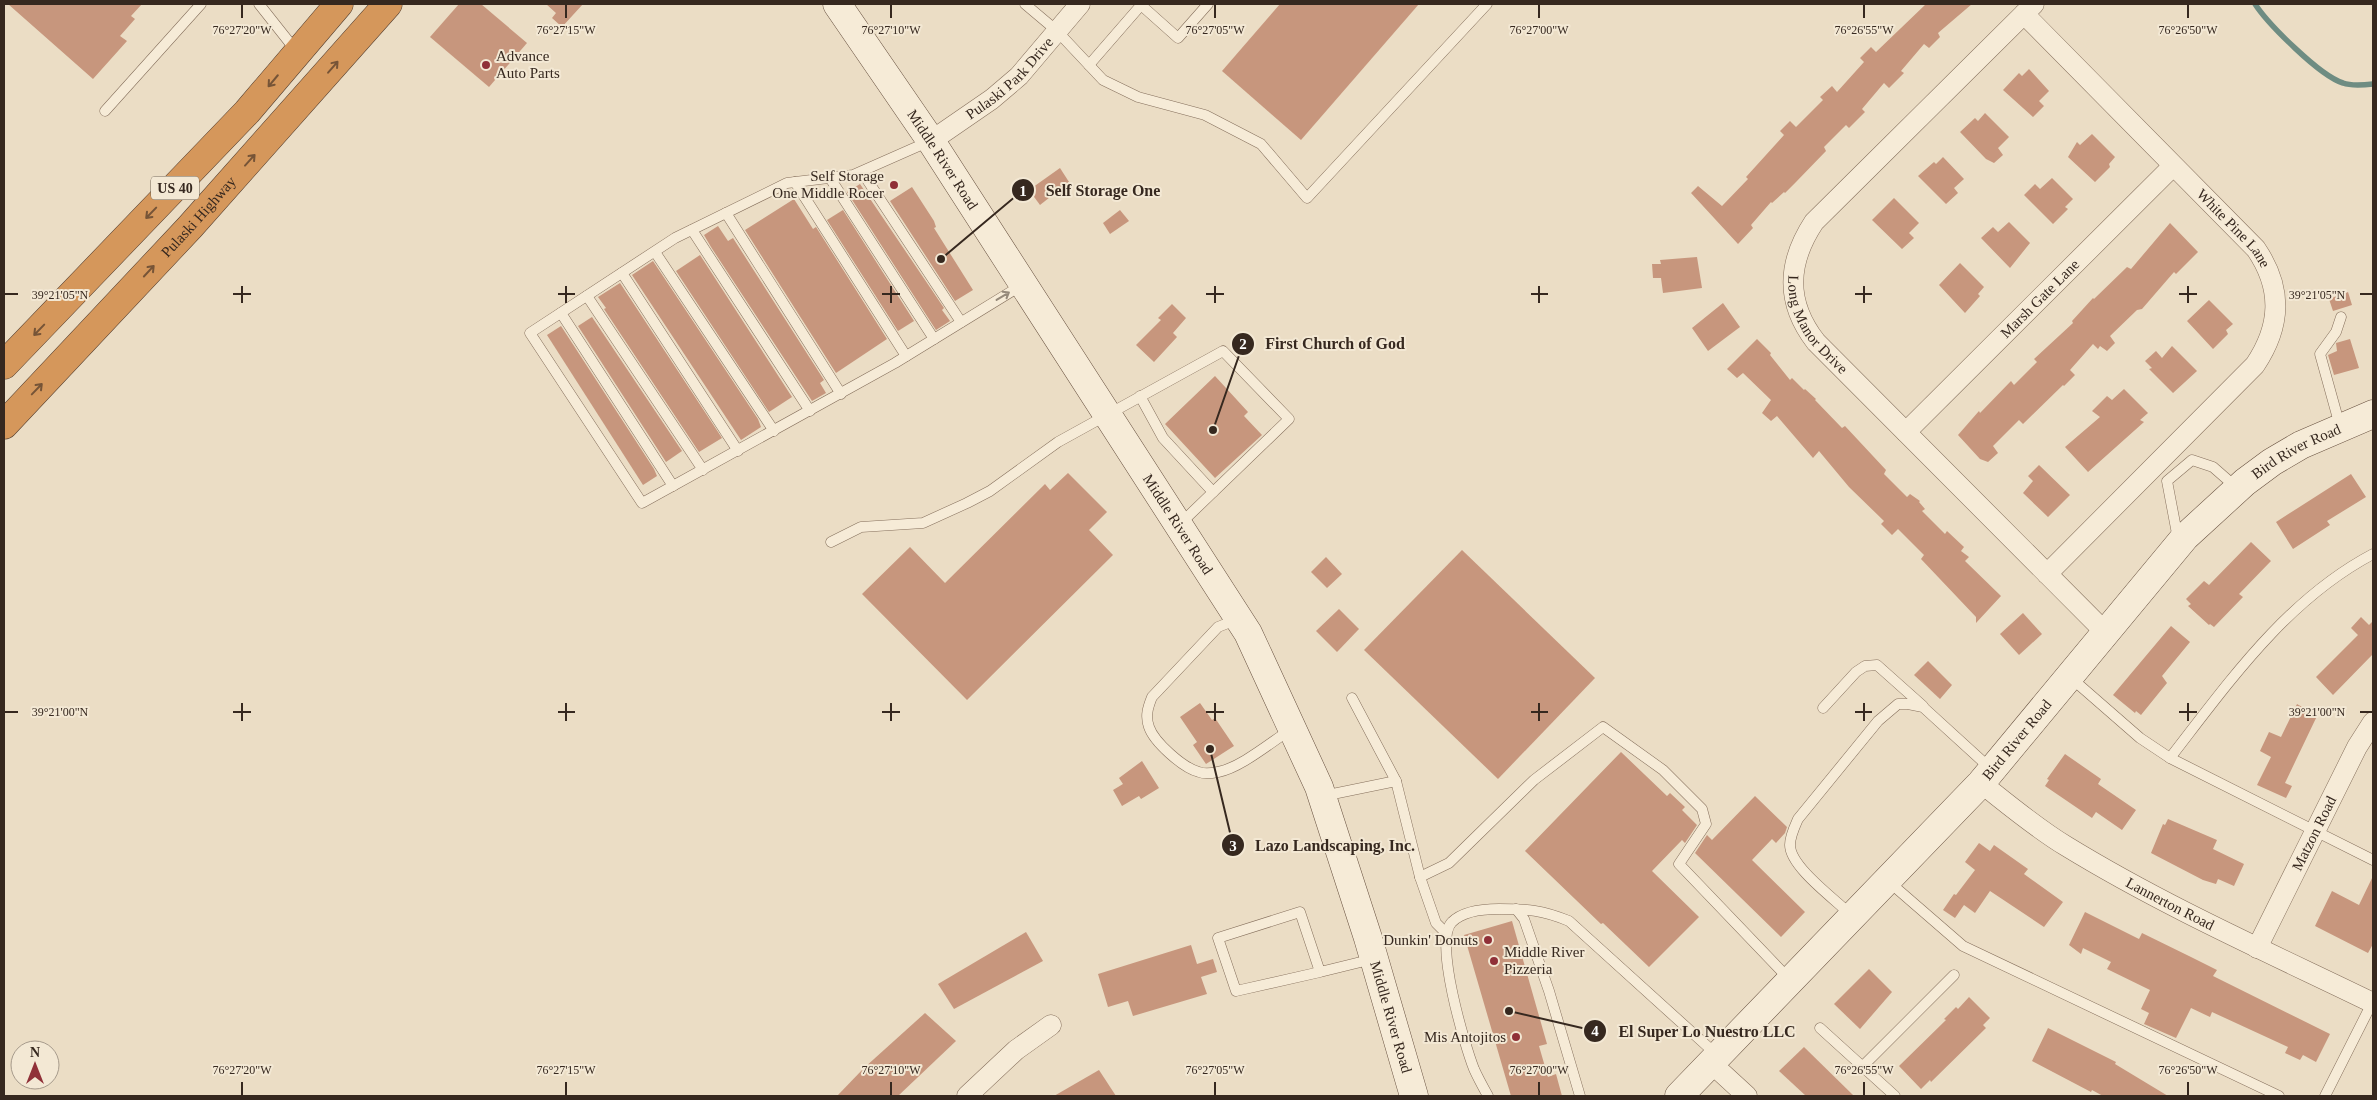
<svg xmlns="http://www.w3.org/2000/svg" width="2377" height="1100" viewBox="0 0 2377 1100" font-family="Georgia,serif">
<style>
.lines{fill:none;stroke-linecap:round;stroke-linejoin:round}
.stream{stroke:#6e8c82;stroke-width:5.5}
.building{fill:#c7967d}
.lane-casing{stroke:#856f5c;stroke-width:11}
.street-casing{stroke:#856f5c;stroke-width:21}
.secondary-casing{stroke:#67503f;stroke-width:29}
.highway-casing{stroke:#533e30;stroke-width:29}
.lane{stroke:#f6ebd7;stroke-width:10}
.street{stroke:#f6ebd7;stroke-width:20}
.secondary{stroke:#f6ebd7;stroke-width:28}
.highway{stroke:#d5975b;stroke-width:28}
.oneway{stroke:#765437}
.oneway2{stroke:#968a7b}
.ticks{fill:none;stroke:#36281f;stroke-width:2}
.poi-dot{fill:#903038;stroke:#f3e8d4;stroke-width:2}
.labels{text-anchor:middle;stroke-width:4;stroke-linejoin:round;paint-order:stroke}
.shield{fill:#f3e8d4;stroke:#6f6255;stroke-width:1}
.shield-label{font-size:14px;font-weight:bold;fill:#36281f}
.poi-label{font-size:15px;fill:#36281f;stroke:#f3e8d4;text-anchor:end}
.street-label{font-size:15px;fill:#36281f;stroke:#f3e8d4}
.ticks-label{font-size:12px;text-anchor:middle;fill:#36281f;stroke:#f3e8d4;stroke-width:4;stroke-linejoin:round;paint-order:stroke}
.leader{fill:none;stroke:#36281f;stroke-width:2}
.callout-dot{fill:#36281f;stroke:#f3e8d4;stroke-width:2}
.mark-label{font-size:15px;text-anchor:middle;font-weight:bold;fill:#fff}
.callout-label{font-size:16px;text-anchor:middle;font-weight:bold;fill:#36281f;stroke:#f3e8d4;stroke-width:4;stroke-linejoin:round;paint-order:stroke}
</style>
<rect width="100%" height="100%" fill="#ebddc5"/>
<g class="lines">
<path class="stream" d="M2255 4C2268 24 2320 76 2343 83 2351 86 2364 85 2373 84"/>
</g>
<g class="building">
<polygon points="8,4 142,4 131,16 135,19 120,36 127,41 93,79"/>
<polygon points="459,4 481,4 527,43 489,87 430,37"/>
<polygon points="546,4 583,4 562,27 552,18 556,13"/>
<polygon points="1280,4 1419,4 1301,140 1222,71"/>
<polygon points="1926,4 1972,4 1938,33 1940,37 1929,48 1924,44 1901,71 1904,73 1889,88 1884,83 1862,109 1865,112 1849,128 1846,125 1824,147 1826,151 1796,182 1785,193 1784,192 1772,203 1771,202 1751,225 1753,228 1738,244 1691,193 1698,186 1722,206 1748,179 1746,177 1784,135 1780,131 1790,121 1796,127 1823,100 1820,97 1832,86 1837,92 1864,62 1860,58 1871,47 1876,52"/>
<polygon points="2029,69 2049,91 2039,101 2044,106 2033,117 2003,90 2019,73 2022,76"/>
<polygon points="1985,113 2009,137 1998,148 2003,155 1994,163 1986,159 1960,132 1975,118 1978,121"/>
<polygon points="2092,134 2115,157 2109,164 2110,167 2095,182 2068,157 2077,142 2080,145"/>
<polygon points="1943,157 1964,179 1954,188 1958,193 1946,204 1918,176 1934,162 1936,164"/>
<polygon points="1060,168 1069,182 1040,205 1029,190"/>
<polygon points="2052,178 2073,199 2065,207 2068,209 2053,224 2024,195 2035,184 2040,189"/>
<polygon points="860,184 944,308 942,310 950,321 936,330 847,192"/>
<polygon points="912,187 934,221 936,227 934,228 973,290 955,301 890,201"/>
<polygon points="1894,198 1919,223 1909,233 1914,238 1902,249 1872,220"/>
<polygon points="794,199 813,229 816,227 887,339 836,373 745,230"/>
<polygon points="843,210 914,321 898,331 827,220"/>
<polygon points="1120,210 1129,221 1110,234 1103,223"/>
<polygon points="2009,222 2030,243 2010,268 1981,238 1993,227 1998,232"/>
<polygon points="2170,223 2198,252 2176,274 2174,272 2142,309 2137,310 2110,336 2115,343 2107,351 2100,346 2098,349 2093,344 2070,370 2075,375 2064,386 2063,385 2023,424 2019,420 1993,446 1998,453 1988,462 1980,459 1958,435 1979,411 1980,413 2011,381 2014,385 2037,362 2034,359 2073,323 2072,321 2093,298 2094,299 2127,267 2131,269"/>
<polygon points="718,226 728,241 733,238 824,380 820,383 826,393 812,401 711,247 704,235"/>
<polygon points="700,255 792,397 769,412 676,271"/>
<polygon points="1697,257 1702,288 1663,293 1661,278 1653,278 1652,264 1661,264 1660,260"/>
<polygon points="653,261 758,419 761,427 741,440 632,275"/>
<polygon points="1960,263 1984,287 1978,294 1980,296 1965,313 1939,285"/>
<polygon points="620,283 722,438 699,452 604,309 606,308 598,297"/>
<polygon points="2348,292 2352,305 2333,311 2329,299"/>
<polygon points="2209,300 2233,324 2226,330 2228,334 2213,349 2187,321"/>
<polygon points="1723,303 1740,327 1708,351 1692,328"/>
<polygon points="1172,304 1186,318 1173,333 1177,337 1154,362 1136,345 1161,320 1158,318"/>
<polygon points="592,317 682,451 666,462 578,326"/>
<polygon points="561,326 654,469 657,476 643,485 547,335"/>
<polygon points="1757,339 1771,353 1770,355 1790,380 1792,378 1804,390 1805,389 1816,399 1815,400 1842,428 1845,426 1886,470 1884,474 1907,497 1910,494 1920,501 1919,502 1925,509 1922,511 1945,534 1947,531 1964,547 1961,551 1969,557 1965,561 2001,596 1976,623 1976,617 1921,559 1924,555 1898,529 1892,535 1881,524 1884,521 1849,487 1819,451 1813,458 1777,416 1771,421 1762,413 1771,400 1743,373 1737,378 1727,369"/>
<polygon points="2350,339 2359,368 2334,375 2328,355 2337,351 2336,343"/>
<polygon points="2172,346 2197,371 2173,393 2149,369 2152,368 2145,361 2156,351 2162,358"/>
<polygon points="1215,376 1248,412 1244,416 1262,435 1215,478 1165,424"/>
<polygon points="2124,389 2148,413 2140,420 2144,422 2088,472 2065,447 2100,417 2092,411 2107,396 2112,400"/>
<polygon points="2039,465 2070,495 2048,517 2023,493 2033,481 2028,476"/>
<polygon points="1068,473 1107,512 1089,530 1113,555 967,700 862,594 910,547 945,583 1045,484 1050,490"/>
<polygon points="2351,474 2366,497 2327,521 2330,525 2293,549 2276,522"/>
<polygon points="2251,542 2271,561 2239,594 2243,597 2214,627 2210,624 2209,625 2188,606 2191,604 2186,599 2204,581 2209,585"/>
<polygon points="1462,550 1595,678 1498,779 1364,650"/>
<polygon points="1326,557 1342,574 1327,588 1311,572"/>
<polygon points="1339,609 1359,629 1337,652 1316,631"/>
<polygon points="2023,613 2042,634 2019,655 2000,634"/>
<polygon points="2361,617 2369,625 2373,621 2373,654 2333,695 2316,677 2358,635 2351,628"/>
<polygon points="2171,626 2190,642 2162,676 2167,683 2158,694 2141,715 2136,711 2135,713 2113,695"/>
<polygon points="1928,661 1952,685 1940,699 1914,675"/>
<polygon points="1200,703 1212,720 1215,718 1234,746 1206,764 1193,745 1197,742 1180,717"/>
<polygon points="2297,704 2317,716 2285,783 2292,786 2286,798 2257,785 2271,757 2260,751 2269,732 2281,737"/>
<polygon points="1621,752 1667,796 1670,793 1685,807 1682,810 1697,825 1685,843 1682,840 1652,871 1699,917 1649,967 1603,923 1601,924 1525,851"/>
<polygon points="2065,754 2101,779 2098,784 2136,810 2122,830 2096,812 2092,818 2045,786 2049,780 2047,779"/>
<polygon points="1142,761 1159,788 1141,799 1139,796 1122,806 1113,790 1123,784 1119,778"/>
<polygon points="1755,796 1787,827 1785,833 1776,843 1772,839 1752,860 1805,912 1781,937 1695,853 1707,835 1712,840"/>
<polygon points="2168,819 2217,840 2213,849 2244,864 2234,886 2218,879 2216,884 2203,880 2151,853 2163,824 2165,825"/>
<polygon points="1979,843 1990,851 1994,845 2028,869 2024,874 2063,902 2044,927 1990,891 1975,913 1964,905 1955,918 1943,910 1954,894 1956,895 1975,870 1965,862"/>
<polygon points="2373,876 2373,944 2368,953 2315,926 2332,891 2359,905"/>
<polygon points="2085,912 2139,939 2142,933 2191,957 2217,970 2213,976 2330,1034 2316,1062 2303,1055 2300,1060 2285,1053 2288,1047 2212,1012 2210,1017 2191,1008 2176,1038 2144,1024 2149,1013 2141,1009 2150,990 2107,969 2111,962 2083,948 2081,954 2069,945"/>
<polygon points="1512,921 1547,1044 1539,1046 1548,1077 1556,1074 1562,1096 1511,1096 1464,935"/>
<polygon points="1026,932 1043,961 954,1009 938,984"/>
<polygon points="1191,945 1197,964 1213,959 1217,972 1201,977 1207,994 1133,1016 1128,1001 1108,1007 1098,974"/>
<polygon points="1869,969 1892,992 1860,1029 1834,1004"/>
<polygon points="1969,997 1990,1018 1983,1025 1986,1028 1931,1082 1930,1080 1921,1089 1899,1066 1946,1020 1944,1019 1956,1007 1958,1009"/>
<polygon points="925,1013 956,1041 898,1096 837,1096 864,1068"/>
<polygon points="2048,1028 2116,1062 2115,1064 2168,1096 2103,1096 2092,1090 2091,1092 2032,1061"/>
<polygon points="1804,1047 1854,1096 1806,1096 1779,1071"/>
<polygon points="1099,1070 1116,1096 1054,1096"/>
</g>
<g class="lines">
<g class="lane-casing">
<g id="lane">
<polyline points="259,4 297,52"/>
<polyline points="1025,4 1057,31 1103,80 1138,97 1205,115 1261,144 1307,198 1487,4"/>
<polyline points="1141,5 1178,38 1208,4"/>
<polyline points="1089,65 1142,4"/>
<polyline points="105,111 201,4"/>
<polyline points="930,141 853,175 787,183 675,238 530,333 642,503 895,363 1022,285"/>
<polyline points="862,172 961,322"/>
<polyline points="830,178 934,339"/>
<polyline points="795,182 906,356"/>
<polyline points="726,213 841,394"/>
<polyline points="692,230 810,411"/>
<polyline points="655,252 774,431"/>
<polyline points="622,273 738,451"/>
<polyline points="587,296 703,470"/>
<polyline points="561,313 673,486"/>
<polyline points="1140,396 1163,438 1213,492"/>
<polyline points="2340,426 2320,354 2336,332 2341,317"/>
<polyline points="2178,539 2167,481 2192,460 2213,467 2237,488"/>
<polyline points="831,542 861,527 923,523 967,503 990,491 1058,442 1223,351 1289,419 1180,524"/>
<path d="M1238 619 1218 627 1152 697C1148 707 1145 716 1149 727 1154 742 1183 768 1199 772 1204 774 1213 773 1218 772 1240 768 1270 743 1290 730"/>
<polyline points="2070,677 2140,738 2170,758 2373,860"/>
<polyline points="1352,698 1396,781"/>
<polyline points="1823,708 1856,672 1865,666 1877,665 1923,706"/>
<path d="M2170 758C2229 682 2286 600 2373 554"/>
<polyline points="1323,796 1396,781 1420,877 1436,923 1446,933"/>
<polyline points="1420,877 1449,863 1534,780 1603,727 1663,770 1702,809 1706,824 1679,864 1790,980"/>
<polyline points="1888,881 1963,946 2279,1096"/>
<polyline points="1516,909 1524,919 1549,991 1580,1096"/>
<path d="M1851 915C1836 900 1790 867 1790 845 1790 836 1794 828 1798 819L1878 721 1898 704H1908L1923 707 1991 769"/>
<polyline points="1320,972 1236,991 1218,938 1300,912 1320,972 1373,959"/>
<polyline points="1820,1028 1895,1096"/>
<polyline points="1862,1067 1954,975"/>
<path d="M1488 1096C1483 1087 1478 1078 1474 1069 1465 1046 1433 940 1452 922 1463 911 1484 909 1499 909 1528 909 1542 910 1569 921L1717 1055"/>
<polyline points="2325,1096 2373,1001"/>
</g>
</g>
<g class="street-casing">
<g id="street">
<path id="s1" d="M2034 4 1814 222C1787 263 1785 302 1816 342L2105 632"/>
<path id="s2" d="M2024 14 2256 249C2283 289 2281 326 2255 365L2047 574"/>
<path id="s3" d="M931 141 992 99 1019 76 1080 4"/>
<path id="s4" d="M1906 432 2173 166"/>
<path id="s5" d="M1981 783C2009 805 2036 828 2066 846 2164 906 2270 953 2373 1003"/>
<path id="s6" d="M2257 948 2357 747 2373 722"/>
<polyline points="1711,1063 1747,1096"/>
<polyline points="967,1096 1016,1050 1051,1025"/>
</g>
</g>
<g class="secondary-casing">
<g id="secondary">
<path id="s7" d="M837 4 931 141 1248 633 1319 787 1368 938 1414 1096"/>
<path id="s8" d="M1679 1096 1981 783 2185 537 2245 482 2272 462 2301 445 2373 414"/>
</g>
</g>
<g class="highway-casing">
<g id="highway">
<polyline points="4,365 247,112 339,4"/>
<path id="s9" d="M4 425 190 227 388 4"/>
</g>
</g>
<use href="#lane" class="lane"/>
<use href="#street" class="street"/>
<use href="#secondary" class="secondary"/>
<use href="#highway" class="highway"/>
</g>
<defs><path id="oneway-shaft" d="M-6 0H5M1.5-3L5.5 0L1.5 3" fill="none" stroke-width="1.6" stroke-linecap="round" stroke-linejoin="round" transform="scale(1.25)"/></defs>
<g class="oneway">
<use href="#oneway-shaft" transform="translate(333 67) rotate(-49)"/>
<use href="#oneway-shaft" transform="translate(273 81) rotate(130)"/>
<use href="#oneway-shaft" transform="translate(250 160) rotate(-48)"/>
<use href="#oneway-shaft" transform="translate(151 213) rotate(134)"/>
<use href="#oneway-shaft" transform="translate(149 271) rotate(-47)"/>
<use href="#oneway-shaft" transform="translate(39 330) rotate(134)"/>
<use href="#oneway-shaft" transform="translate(37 389) rotate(-46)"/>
</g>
<use class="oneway2" href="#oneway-shaft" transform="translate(1003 296) rotate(-31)"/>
<path class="ticks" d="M242 5V18M566 5V18M891 5V18M1215 5V18M1539 5V18M1864 5V18M2188 5V18M242 286V303M566 286V303M891 286V303M1215 286V303M1539 286V303M1864 286V303M2188 286V303M5 294H18M233 294H251M558 294H575M882 294H900M1206 294H1224M1531 294H1548M1855 294H1872M2179 294H2197M2360 294H2372M242 703V721M566 703V721M891 703V721M1215 703V721M1539 703V721M1864 703V721M2188 703V721M5 712H18M233 712H251M558 712H575M882 712H900M1206 712H1224M1531 712H1548M1855 712H1872M2179 712H2197M2360 712H2372M242 1082V1095M566 1082V1095M891 1082V1095M1215 1082V1095M1539 1082V1095M1864 1082V1095M2188 1082V1095"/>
<g class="poi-dot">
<circle cx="486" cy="65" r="5"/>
<circle cx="894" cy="185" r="5"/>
<circle cx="1488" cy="940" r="5"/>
<circle cx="1494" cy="961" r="5"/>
<circle cx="1516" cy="1037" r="5"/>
</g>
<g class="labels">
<rect class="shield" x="151" y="176.5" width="48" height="23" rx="4"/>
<g class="shield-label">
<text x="175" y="193">US 40</text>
</g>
<g class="poi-label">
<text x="496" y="61" text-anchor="start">Advance<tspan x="496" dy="17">Auto Parts</tspan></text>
<text x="884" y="181">Self Storage<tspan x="884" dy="17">One Middle Rocer</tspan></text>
<text x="1478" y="945">Dunkin' Donuts</text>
<text x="1504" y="957" text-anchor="start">Middle River<tspan x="1504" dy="17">Pizzeria</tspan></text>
<text x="1506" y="1042">Mis Antojitos</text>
</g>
<g class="street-label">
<text dy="5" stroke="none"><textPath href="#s3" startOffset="101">Pulaski Park Drive</textPath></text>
<text dy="5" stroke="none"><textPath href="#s7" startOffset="188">Middle River Road</textPath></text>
<text dy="5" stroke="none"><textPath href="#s9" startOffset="285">Pulaski Highway</textPath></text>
<text dy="5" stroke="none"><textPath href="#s2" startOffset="300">White Pine Lane</textPath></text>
<text dy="5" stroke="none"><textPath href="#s4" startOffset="189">Marsh Gate Lane</textPath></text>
<text dy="5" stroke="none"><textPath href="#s1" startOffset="424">Long Manor Drive</textPath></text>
<text dy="5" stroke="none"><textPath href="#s8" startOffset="896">Bird River Road</textPath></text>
<text dy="5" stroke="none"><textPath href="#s7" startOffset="622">Middle River Road</textPath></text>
<text dy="5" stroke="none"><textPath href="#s8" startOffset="491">Bird River Road</textPath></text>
<text dy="5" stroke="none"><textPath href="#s6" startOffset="128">Matzon Road</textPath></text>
<text dy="5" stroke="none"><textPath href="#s5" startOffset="225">Lannerton Road</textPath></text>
<text dy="5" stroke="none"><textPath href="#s7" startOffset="1162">Middle River Road</textPath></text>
</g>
</g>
<g class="ticks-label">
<text x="242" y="34">76°27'20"W</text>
<text x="566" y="34">76°27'15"W</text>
<text x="891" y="34">76°27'10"W</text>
<text x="1215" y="34">76°27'05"W</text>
<text x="1539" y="34">76°27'00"W</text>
<text x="1864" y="34">76°26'55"W</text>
<text x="2188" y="34">76°26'50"W</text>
<text x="60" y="299">39°21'05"N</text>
<text x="2317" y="299">39°21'05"N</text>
<text x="60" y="716">39°21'00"N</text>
<text x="2317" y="716">39°21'00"N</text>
<text x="242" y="1074">76°27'20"W</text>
<text x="566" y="1074">76°27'15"W</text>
<text x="891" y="1074">76°27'10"W</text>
<text x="1215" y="1074">76°27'05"W</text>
<text x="1539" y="1074">76°27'00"W</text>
<text x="1864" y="1074">76°26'55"W</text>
<text x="2188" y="1074">76°26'50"W</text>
</g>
<path class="leader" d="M941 259L1023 190M1213 430L1243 344M1210 749L1233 845M1509 1011L1595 1031"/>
<g class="callout-dot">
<circle cx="941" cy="259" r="5"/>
<circle cx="1213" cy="430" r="5"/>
<circle cx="1210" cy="749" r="5"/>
<circle cx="1509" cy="1011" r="5"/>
<circle cx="1023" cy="190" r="12"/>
<circle cx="1243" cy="344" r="12"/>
<circle cx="1233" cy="845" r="12"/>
<circle cx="1595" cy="1031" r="12"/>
</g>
<g class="mark-label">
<text x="1023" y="196">1</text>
<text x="1243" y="349">2</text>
<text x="1233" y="851">3</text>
<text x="1595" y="1036">4</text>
</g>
<g class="callout-label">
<text x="1103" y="196">Self Storage One</text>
<text x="1335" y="349">First Church of God</text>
<text x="1335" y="851">Lazo Landscaping, Inc.</text>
<text x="1707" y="1037">El Super Lo Nuestro LLC</text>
</g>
<rect width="2377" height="1100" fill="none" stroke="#36281f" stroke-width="10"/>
<g transform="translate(35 1065)"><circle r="24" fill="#f3e8d4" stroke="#a79b8c"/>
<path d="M0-4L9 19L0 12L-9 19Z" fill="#903038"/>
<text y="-8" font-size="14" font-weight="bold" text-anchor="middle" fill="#36281f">N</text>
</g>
</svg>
